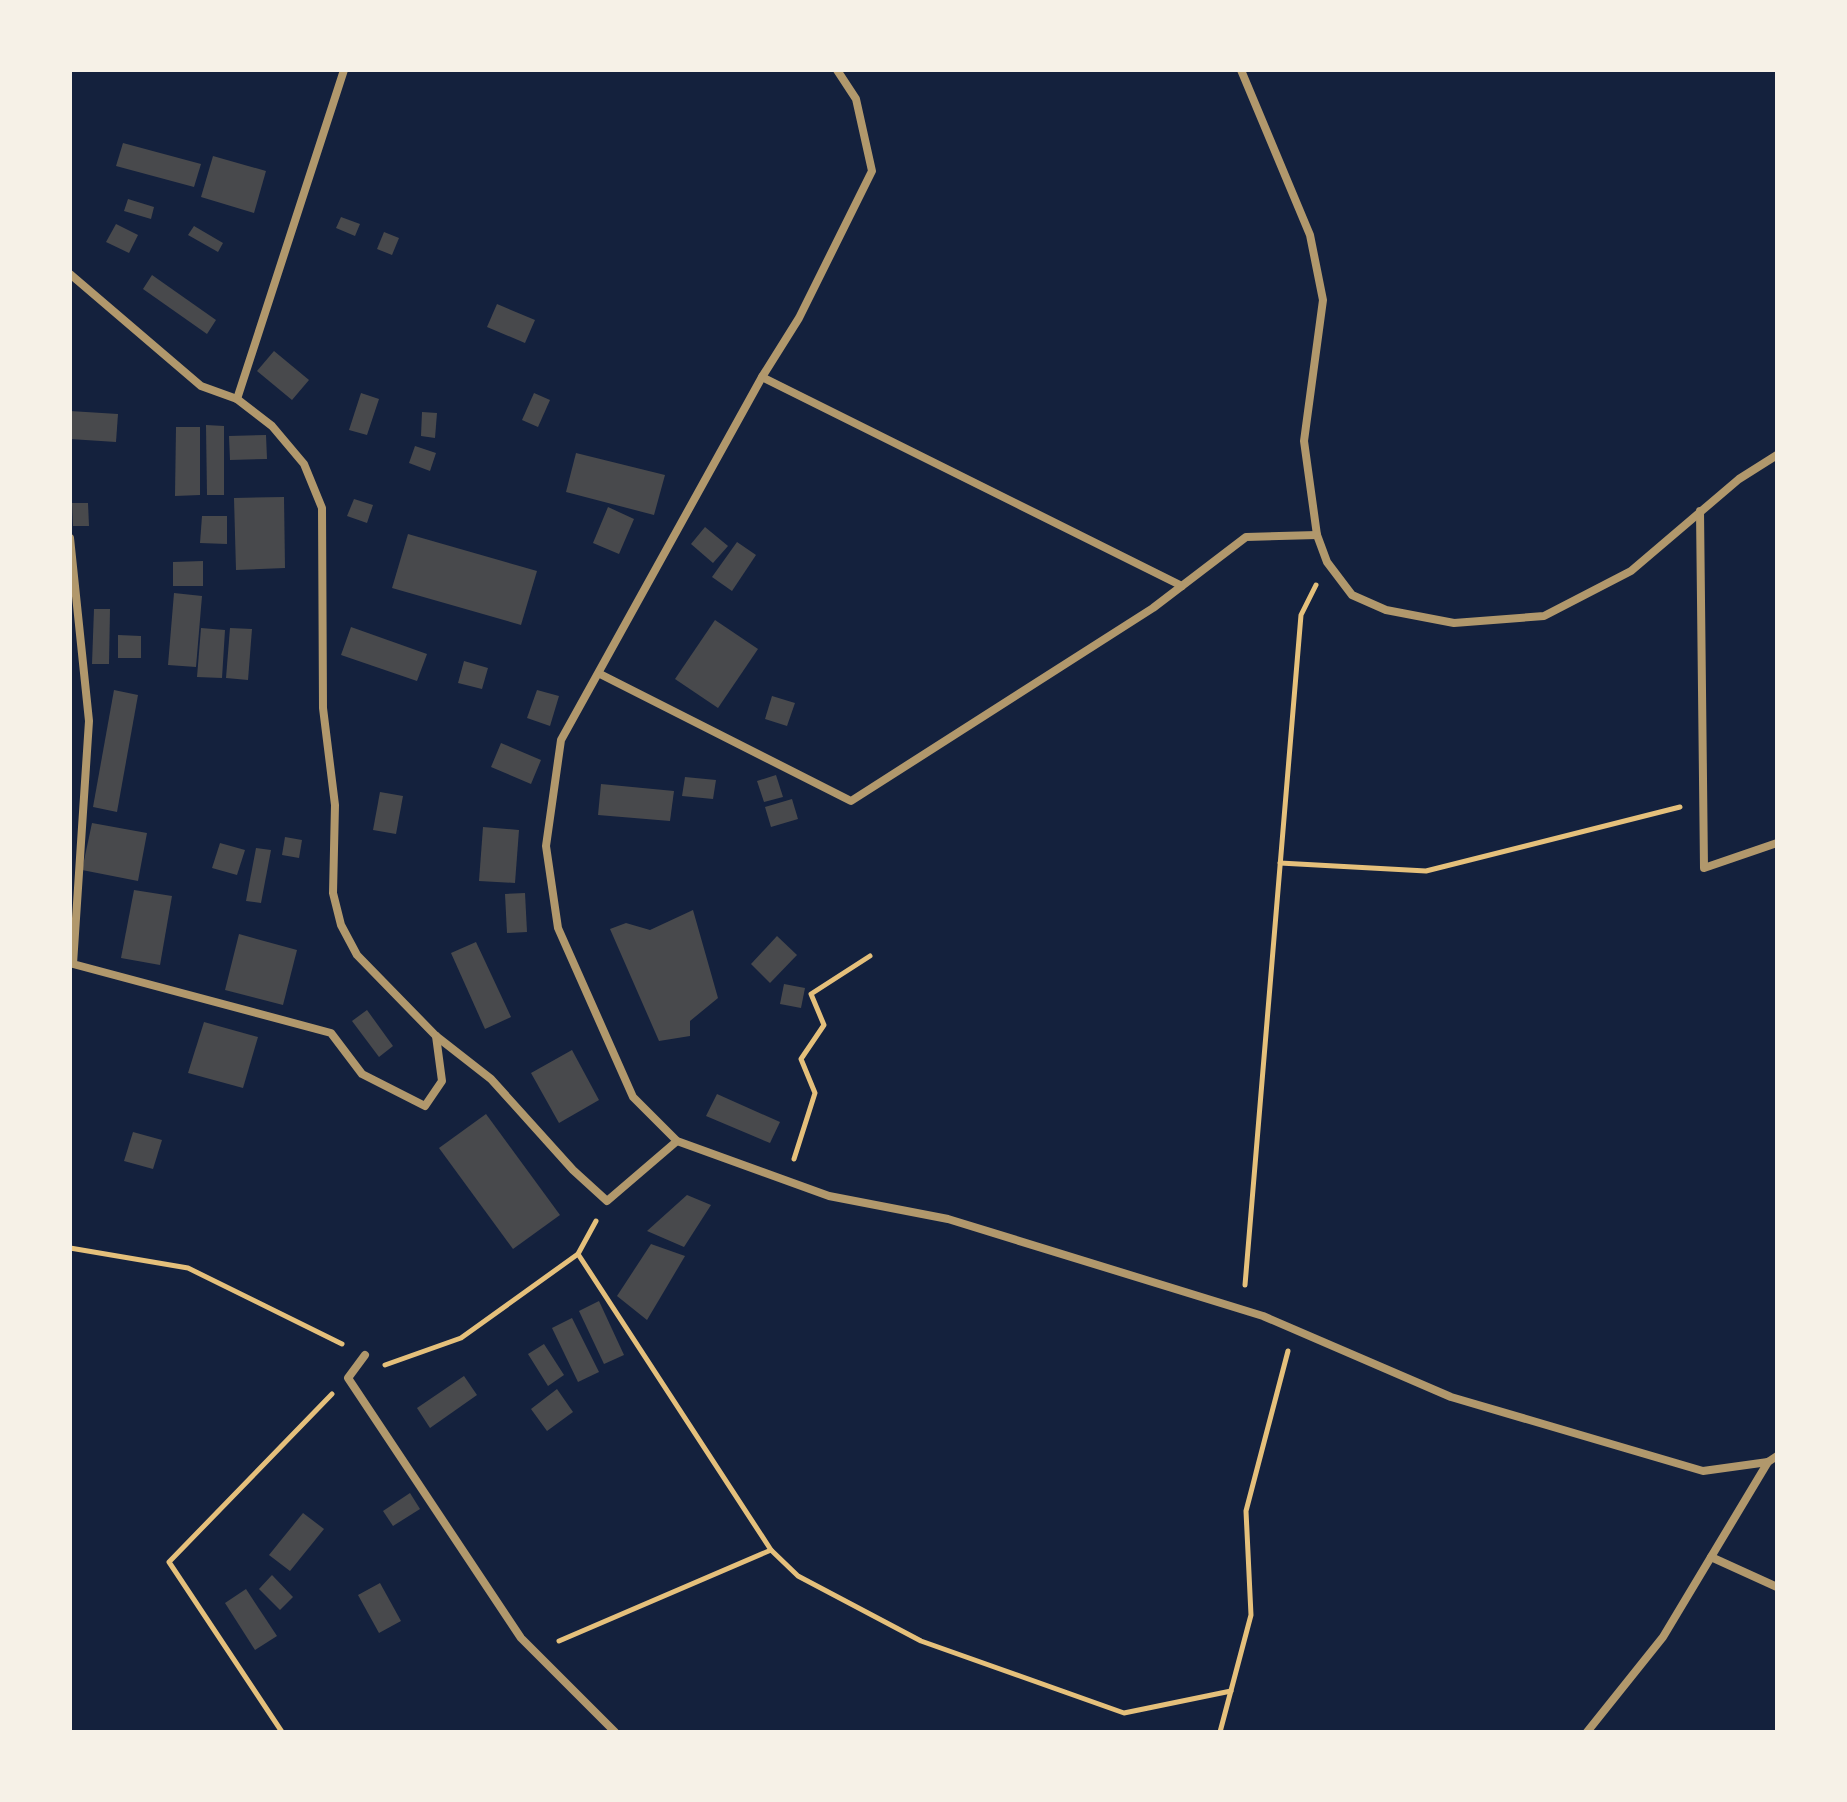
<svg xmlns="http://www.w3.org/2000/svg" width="1847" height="1802" viewBox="0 0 1847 1802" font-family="'Exo 2',sans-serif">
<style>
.building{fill:#48494c}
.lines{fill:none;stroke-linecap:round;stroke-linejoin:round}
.path{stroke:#e5c07b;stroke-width:5}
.minor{stroke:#b1986c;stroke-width:8}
</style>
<rect width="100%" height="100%" fill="#14213d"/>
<g class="building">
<polygon points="123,143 201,164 194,187 116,166"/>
<polygon points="213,156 266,171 254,213 201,197"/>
<polygon points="128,199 154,207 151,219 124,211"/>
<polygon points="341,217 360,224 355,236 336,228"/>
<polygon points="116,224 138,235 129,253 106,242"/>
<polygon points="194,226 223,243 218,252 188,235"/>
<polygon points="384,232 399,238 392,255 377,249"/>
<polygon points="152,275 216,320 207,334 143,289"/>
<polygon points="497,304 535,320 525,343 487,327"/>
<polygon points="274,351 309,380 292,400 257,371"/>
<polygon points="361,393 379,399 367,435 349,430"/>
<polygon points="534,393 550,400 538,427 522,420"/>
<polygon points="70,411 118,414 116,442 70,439"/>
<polygon points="422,412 437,413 435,438 421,436"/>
<polygon points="206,425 224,426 224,495 207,495"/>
<polygon points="176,427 200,427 200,495 175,496"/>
<polygon points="266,435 267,459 230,460 229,436"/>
<polygon points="415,446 436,453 430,471 409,463"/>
<polygon points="576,453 665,475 654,515 566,492"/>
<polygon points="284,497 285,568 236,570 234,498"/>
<polygon points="354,499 373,505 367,523 347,516"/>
<polygon points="72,503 88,503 89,526 73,526"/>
<polygon points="608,507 634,519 619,554 593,543"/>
<polygon points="202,516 227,516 227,544 200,543"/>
<polygon points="705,527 728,546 713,563 691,544"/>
<polygon points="408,534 537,571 521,625 392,588"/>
<polygon points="737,542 756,555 732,591 712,577"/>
<polygon points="203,561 203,586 173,586 173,562"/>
<polygon points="174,593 202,596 196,667 168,665"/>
<polygon points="94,609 110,609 109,664 92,664"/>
<polygon points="715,620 758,649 718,708 675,679"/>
<polygon points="351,627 427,654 417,681 341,655"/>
<polygon points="201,628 225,630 222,678 197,677"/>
<polygon points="230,628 252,629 248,680 226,678"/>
<polygon points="118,635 141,636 141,658 118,658"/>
<polygon points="464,661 488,668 482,689 458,683"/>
<polygon points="114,690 138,695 117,812 93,807"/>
<polygon points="537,690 559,696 550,726 527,718"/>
<polygon points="772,696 795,703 787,726 765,719"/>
<polygon points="501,743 541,760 531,784 491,767"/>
<polygon points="776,775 783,797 764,802 757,781"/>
<polygon points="685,777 716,780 713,799 682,796"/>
<polygon points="601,784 674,791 670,821 598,815"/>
<polygon points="380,792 403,796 396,834 373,830"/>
<polygon points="792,799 798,819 771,827 765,807"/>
<polygon points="92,823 147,833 138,881 82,870"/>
<polygon points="483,827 519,830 515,883 479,881"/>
<polygon points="285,837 302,840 299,858 282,855"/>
<polygon points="220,843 245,850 237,875 212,868"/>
<polygon points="256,848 271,850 261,903 246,901"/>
<polygon points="134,890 172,896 160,965 121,958"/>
<polygon points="525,893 527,932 507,933 505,894"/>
<polygon points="693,910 718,998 690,1021 690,1036 659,1041 610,929 626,923 650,930"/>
<polygon points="239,934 297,950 283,1005 225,990"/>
<polygon points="777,936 797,955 770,983 751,964"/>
<polygon points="476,942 511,1017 485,1029 451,953"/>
<polygon points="784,984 805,988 801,1008 780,1004"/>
<polygon points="367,1010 393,1046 379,1057 352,1021"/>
<polygon points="204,1022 258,1037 243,1088 188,1073"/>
<polygon points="572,1050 599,1100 559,1123 531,1073"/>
<polygon points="717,1094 780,1122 770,1143 706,1116"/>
<polygon points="486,1114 560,1215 513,1249 439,1148"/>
<polygon points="133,1132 162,1140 153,1169 124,1161"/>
<polygon points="687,1195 711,1205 684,1247 647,1231"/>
<polygon points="651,1244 685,1256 647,1320 617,1296"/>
<polygon points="599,1301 624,1355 604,1364 579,1311"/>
<polygon points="572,1318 599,1372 578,1382 552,1328"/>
<polygon points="544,1344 564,1375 548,1386 528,1354"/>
<polygon points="464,1376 477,1395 430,1428 417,1408"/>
<polygon points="557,1389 573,1412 547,1431 531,1409"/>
<polygon points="410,1493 420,1509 393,1526 383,1511"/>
<polygon points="303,1513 324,1529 290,1571 269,1555"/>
<polygon points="272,1575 293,1597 280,1610 259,1589"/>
<polygon points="380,1583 401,1621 379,1633 358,1595"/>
<polygon points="246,1589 277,1636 255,1650 225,1603"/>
</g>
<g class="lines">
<g class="path">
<polyline points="1280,863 1426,871 1680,807"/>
<polyline points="794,1159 815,1093 801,1059 824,1025 811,994 870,956"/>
<polyline points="70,1248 188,1268 342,1344"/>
<polyline points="578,1254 771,1550 798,1576 921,1641 1124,1713 1231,1691"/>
<polyline points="1245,1285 1301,615 1316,585"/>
<polyline points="385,1365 461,1338 578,1254 596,1221"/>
<polyline points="559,1641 771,1550"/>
<polyline points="282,1732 169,1562 332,1394"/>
<polyline points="1220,1732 1251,1615 1246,1511 1288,1351"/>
</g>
<g class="minor">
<polyline points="837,70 856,99 872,171 799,318 762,377 561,740 546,846 558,928 633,1097 677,1141 829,1196 948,1219 1263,1316 1451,1397 1703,1471 1768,1462 1777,1456"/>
<polyline points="1241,70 1310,235 1323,300 1304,441 1317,535 1327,562 1352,595 1386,610 1454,623 1544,616 1631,571 1739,479 1777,455"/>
<polyline points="70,274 201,386 237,399 272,426 304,464 322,508 323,708 335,805 333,893 341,925 357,955 436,1036 491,1079 573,1170 607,1201 677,1141"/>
<polyline points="762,377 1182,586"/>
<polyline points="237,399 344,70"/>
<polyline points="1700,511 1704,868 1777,843"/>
<polyline points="70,538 89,721 73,964 331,1033 362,1074 425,1106 442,1081 436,1036"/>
<polyline points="600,674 851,801 1153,608 1246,537 1317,535"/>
<polyline points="365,1355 348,1378 521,1638 615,1732"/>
<polyline points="1711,1557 1777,1587"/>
<polyline points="1587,1732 1663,1637 1768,1462"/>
</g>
</g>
<rect width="1847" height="1802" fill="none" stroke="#f6f1e7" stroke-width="144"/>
</svg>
